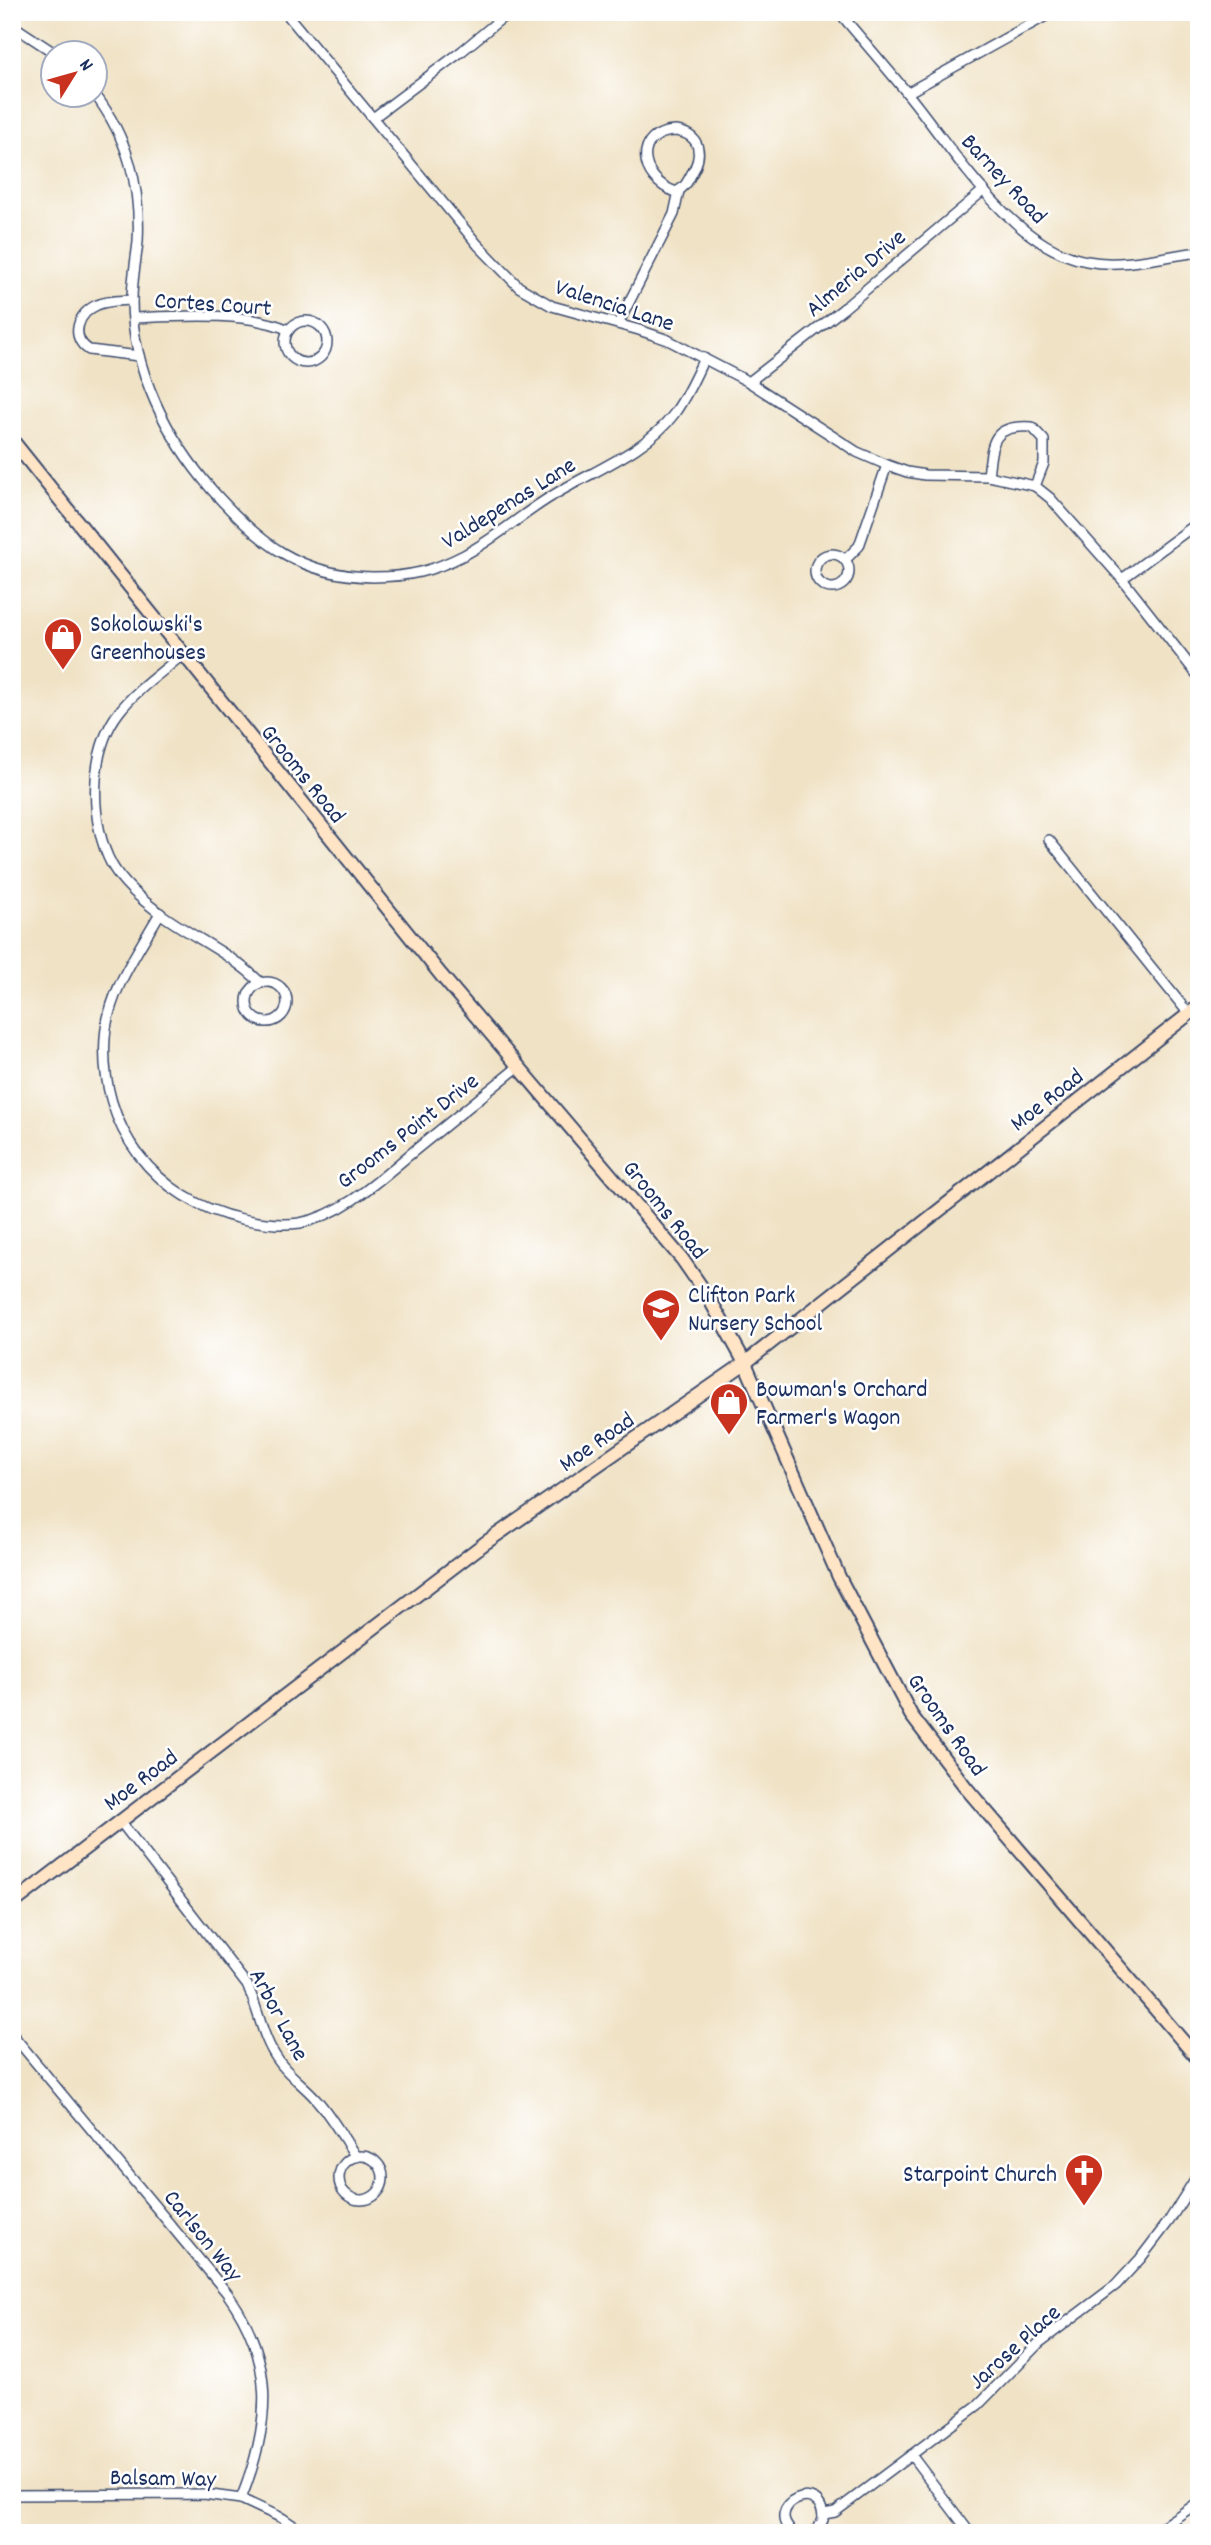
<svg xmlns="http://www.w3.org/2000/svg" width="1211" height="2545" viewBox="0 0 1211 2545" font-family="Dekko,sans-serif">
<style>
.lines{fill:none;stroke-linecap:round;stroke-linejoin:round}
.street-casing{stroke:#3b4a6d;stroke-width:12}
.secondary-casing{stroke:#3b4a6d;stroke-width:16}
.street{stroke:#fff;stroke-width:9}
.secondary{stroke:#ffe4c6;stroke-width:12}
.labels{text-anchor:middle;stroke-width:5;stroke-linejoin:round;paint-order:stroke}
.street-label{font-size:24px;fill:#1b2f5e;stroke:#fff}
.poi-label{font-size:24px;fill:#1b2f5e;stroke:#fff;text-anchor:start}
</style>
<rect width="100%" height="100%" fill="#fff"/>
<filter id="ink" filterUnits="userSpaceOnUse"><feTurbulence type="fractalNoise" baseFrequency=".0143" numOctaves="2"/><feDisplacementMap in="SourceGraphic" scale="14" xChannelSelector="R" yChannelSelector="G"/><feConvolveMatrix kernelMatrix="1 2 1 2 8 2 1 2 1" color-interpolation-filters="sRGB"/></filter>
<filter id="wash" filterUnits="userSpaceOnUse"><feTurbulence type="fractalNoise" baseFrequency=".00686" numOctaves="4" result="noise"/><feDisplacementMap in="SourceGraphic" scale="28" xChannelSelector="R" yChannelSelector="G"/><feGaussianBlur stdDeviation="1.57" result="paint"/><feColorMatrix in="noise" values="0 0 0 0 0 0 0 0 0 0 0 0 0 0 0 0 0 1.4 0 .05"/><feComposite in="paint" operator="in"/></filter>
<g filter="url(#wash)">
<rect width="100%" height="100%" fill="#f0e2c5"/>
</g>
<g filter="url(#ink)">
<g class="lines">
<g class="street-casing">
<g id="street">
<polyline points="285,12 478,245 519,287 552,306 639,330 668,340 749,382 857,452 887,465 907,472 925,475 988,476 1035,486"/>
<path d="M839 12C863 41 888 69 911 98 956 154 1013 248 1087 261 1122 268 1164 256 1199 252"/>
<polyline points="12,25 53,52"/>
<path d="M94 93C128 138 141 186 138 242 136 261 132 280 132 300 132 370 167 438 212 490 259 543 300 576 373 577 409 577 433 571 464 555 495 539 522 514 552 496 590 472 647 451 674 414 686 397 696 376 704 358"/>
<polyline points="907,93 1053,12"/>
<polyline points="373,118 462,51 509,12"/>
<path d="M676 131C702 135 703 156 691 175 687 183 684 188 676 192 638 179 633 132 676 131Z"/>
<path d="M132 300C120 301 108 300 97 305 78 313 69 337 89 350L139 356"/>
<path d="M134 318C179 316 248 311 289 330"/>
<circle cx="306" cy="342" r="21"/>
<polyline points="618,324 674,214 679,191"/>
<polyline points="749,382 843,309 984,190"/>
<path d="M988 476C992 442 992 424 1032 427L1044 440V463L1035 486 1050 498 1122 579 1199 677"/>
<circle cx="832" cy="571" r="17"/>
<polyline points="845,560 859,546 887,465"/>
<polyline points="1122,579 1199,522"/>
<path d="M182 655C161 673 136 690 119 712 89 751 89 823 112 865 123 884 143 901 161 914 194 938 232 954 261 983"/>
<polyline points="1049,840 1189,1014"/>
<path d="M160 913C138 952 108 992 105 1038 99 1127 155 1200 242 1219 261 1223 280 1226 300 1223 346 1214 384 1175 419 1147 452 1120 485 1094 518 1067"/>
<circle cx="267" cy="1002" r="20"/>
<path d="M120 1821 247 1985C259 2010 262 2038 278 2060 288 2075 304 2085 316 2099 331 2116 343 2137 356 2157"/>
<path d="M12 2034 227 2293C276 2361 271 2424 241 2499"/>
<circle cx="361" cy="2178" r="22"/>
<polyline points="911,2455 970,2533"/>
<polyline points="12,2495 204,2494 241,2499 282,2518 304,2533"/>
<polyline points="824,2514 835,2512 978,2405 1039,2343 1116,2285 1140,2259 1169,2221 1199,2173"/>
<path d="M793 2533C761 2505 824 2476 823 2520L815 2533"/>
<polyline points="1153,2533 1199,2502"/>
</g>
</g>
<g class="secondary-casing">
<g id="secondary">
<polyline points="12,440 441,975 682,1259 709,1298 745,1363 839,1577 911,1715 967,1789 1199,2060"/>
<polyline points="12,1904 485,1543 745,1363 1199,1006"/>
</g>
</g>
<use href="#street" class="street"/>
<use href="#secondary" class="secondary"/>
</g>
</g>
<defs>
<g id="shop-pin" transform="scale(2.0125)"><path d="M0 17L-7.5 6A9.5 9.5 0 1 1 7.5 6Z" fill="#c8321e" stroke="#fff"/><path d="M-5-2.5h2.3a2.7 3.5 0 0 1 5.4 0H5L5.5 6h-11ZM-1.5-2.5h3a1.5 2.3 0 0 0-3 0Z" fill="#fff"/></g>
<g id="school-pin" transform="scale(2.0125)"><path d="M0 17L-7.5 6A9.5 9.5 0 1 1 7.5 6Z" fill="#c8321e" stroke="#fff"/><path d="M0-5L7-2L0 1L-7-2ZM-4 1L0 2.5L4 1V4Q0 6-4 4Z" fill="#fff"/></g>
<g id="church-pin" transform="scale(2.0125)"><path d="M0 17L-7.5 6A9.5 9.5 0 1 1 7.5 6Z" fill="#c8321e" stroke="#fff"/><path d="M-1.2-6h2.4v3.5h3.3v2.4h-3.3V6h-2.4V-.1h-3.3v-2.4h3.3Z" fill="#fff"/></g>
</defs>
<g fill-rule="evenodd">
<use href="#shop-pin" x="63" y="637"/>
<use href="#school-pin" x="661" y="1308"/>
<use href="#shop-pin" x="729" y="1402"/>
<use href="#church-pin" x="1084" y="2173"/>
</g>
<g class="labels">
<g class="street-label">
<text transform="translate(1005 178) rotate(47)" y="8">Barney Road</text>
<text transform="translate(855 272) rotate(-40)" y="8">Almeria Drive</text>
<text transform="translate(213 303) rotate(4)" y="8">Cortes Court</text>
<text transform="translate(615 304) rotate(18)" y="8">Valencia Lane</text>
<text transform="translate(508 502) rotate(-32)" y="8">Valdepenas Lane</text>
<text transform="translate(304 773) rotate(51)" y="8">Grooms Road</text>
<text transform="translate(1046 1099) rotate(-38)" y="8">Moe Road</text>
<text transform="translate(407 1130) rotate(-38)" y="8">Grooms Point Drive</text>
<text transform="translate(666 1209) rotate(51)" y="8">Grooms Road</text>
<text transform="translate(596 1441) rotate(-35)" y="8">Moe Road</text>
<text transform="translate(948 1724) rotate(55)" y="8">Grooms Road</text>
<text transform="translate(140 1779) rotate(-37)" y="8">Moe Road</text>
<text transform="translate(280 2014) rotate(62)" y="8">Arbor Lane</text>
<text transform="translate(204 2235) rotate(51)" y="8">Carlson Way</text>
<text transform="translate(1014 2346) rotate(-42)" y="8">Jarose Place</text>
<text transform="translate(163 2477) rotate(1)" y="8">Balsam Way</text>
</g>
<g class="poi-label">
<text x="90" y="631">Sokolowski's<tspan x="90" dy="28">Greenhouses</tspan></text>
<text x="688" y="1302">Clifton Park<tspan x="688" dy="28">Nursery School</tspan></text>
<text x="756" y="1396">Bowman's Orchard<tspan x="756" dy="28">Farmer's Wagon</tspan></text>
<text x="1057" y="2181" text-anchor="end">Starpoint Church</text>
</g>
</g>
<rect width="1211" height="2545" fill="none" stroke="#fff" stroke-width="42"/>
<g transform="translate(74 74) rotate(53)"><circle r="33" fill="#ffffff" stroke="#a4acbf" stroke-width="2"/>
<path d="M0-5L12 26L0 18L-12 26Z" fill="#c8321e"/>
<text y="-10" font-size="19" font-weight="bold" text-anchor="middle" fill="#1b2f5e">N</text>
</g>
</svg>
